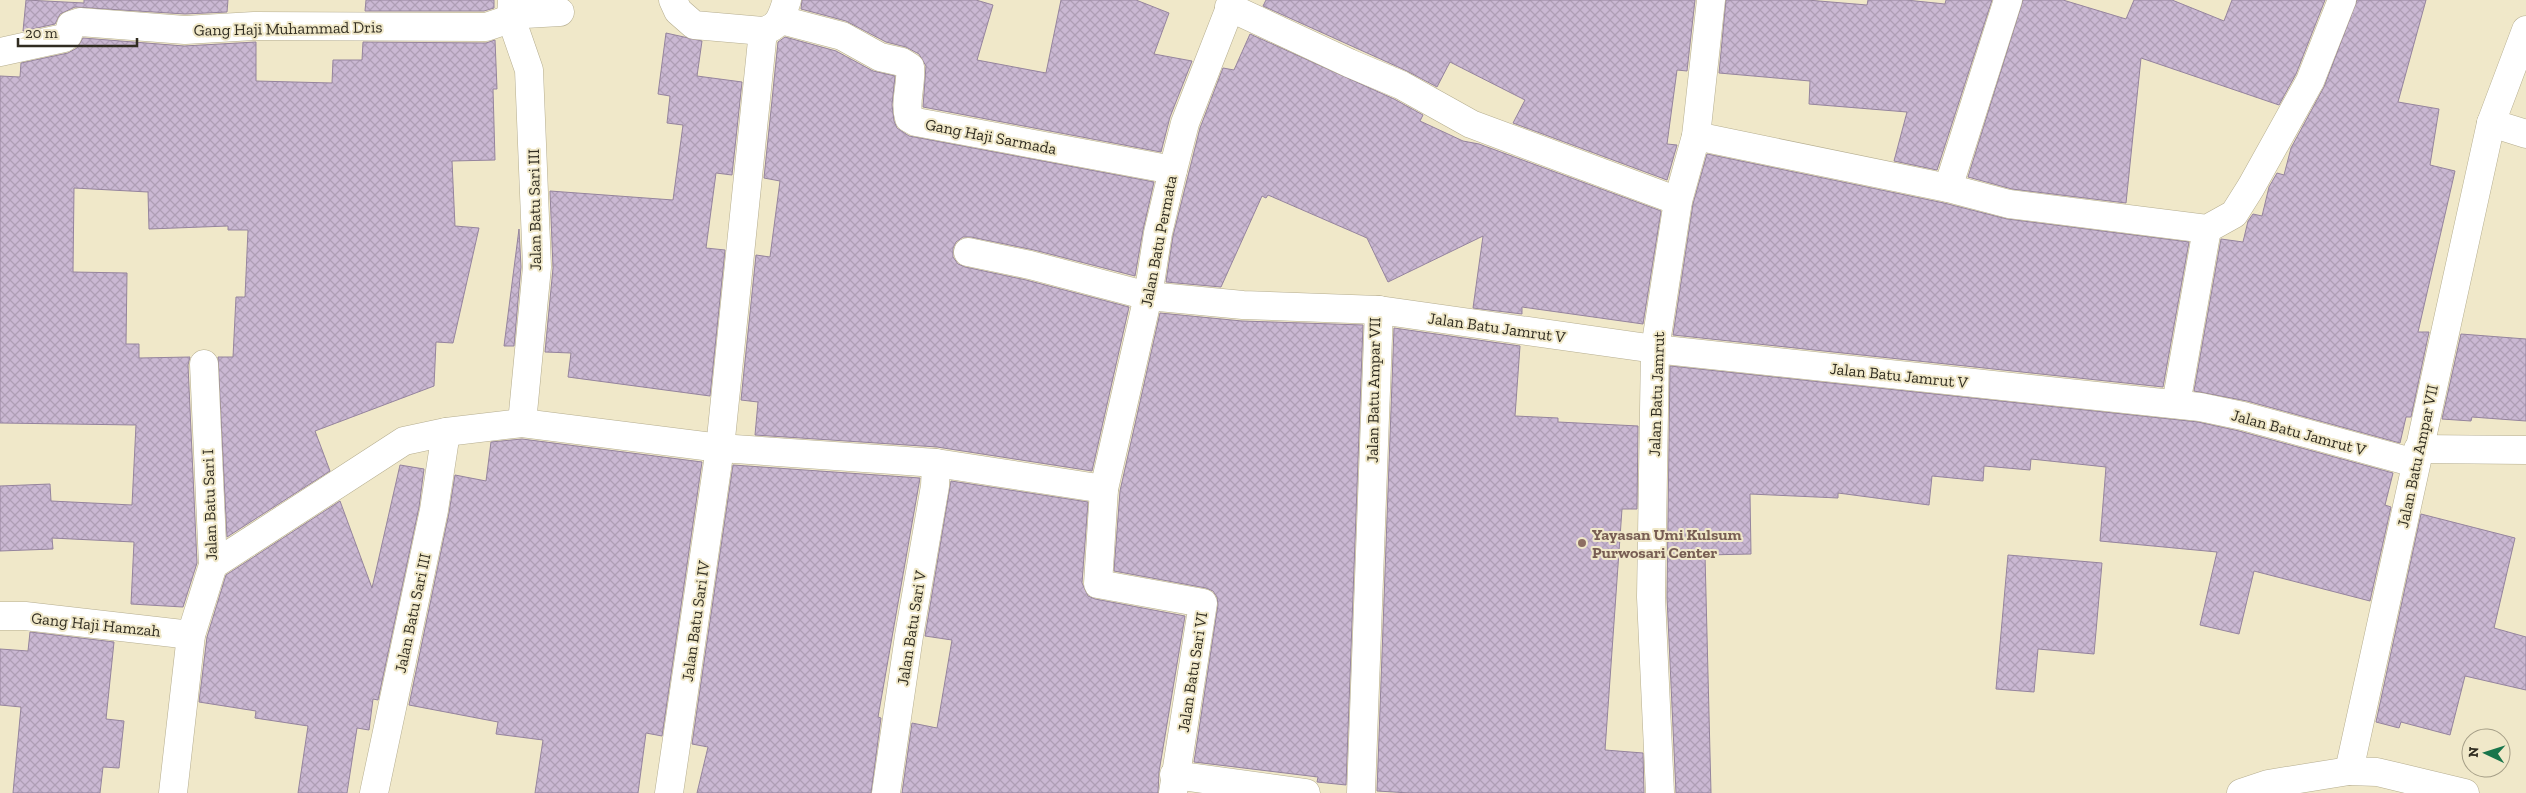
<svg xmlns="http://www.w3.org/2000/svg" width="2526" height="793" viewBox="0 0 2526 793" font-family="'Zilla Slab',serif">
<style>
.building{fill:url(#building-cross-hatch);stroke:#95849d}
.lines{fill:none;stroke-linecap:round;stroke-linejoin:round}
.minor-casing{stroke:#b5ad8f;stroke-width:29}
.minor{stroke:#fff;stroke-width:28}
.education-dot{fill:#8d6e63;stroke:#f0e8c9;stroke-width:2}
.labels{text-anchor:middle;stroke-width:4;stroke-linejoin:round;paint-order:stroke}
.street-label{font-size:16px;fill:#312d21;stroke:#f0e8c9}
.education-label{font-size:16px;font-weight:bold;fill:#785e54;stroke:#f0e8c9;text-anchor:start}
</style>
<defs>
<pattern id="building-cross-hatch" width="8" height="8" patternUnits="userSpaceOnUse" patternTransform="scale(1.25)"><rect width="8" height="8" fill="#cab8d3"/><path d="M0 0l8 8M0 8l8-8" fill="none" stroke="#ae9eb5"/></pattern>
</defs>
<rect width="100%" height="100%" fill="#f0e8c9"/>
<g class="building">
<polygon points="26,0 84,3 84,0 228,0 227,12 185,14 75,7 60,14 55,24 23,31"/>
<polygon points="366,0 494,0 494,8 484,11 365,11"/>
<polygon points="802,0 976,0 993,5 977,60 1046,73 1061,0 1136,0 1169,13 1154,54 1192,61 1170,117 1161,152 923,107 926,66 919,54 906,47 886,42 846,21 801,9"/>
<polygon points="1266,0 1695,0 1687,71 1677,70 1667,144 1677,145 1667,180 1513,123 1525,100 1450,62 1437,87 1407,71 1263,6"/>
<polygon points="1726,0 1807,0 1867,5 1868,0 1906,0 1945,4 1946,0 1992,0 1937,170 1894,161 1907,112 1809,104 1810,81 1719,73"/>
<polygon points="2023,0 2063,0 2126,19 2134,0 2172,0 2224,21 2232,0 2325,0 2296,74 2279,105 2141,58 2126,203 2012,189 1968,177"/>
<polygon points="2357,0 2426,0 2398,102 2439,109 2430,165 2455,171 2418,332 2429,332 2411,417 2406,417 2400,443 2247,401 2194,391 2221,239 2243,242 2248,221 2253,214 2262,216 2269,187 2277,173 2284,175 2291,148 2324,87"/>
<polygon points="666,33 702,41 697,76 742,82 732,175 716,173 706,248 725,250 710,396 568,377 571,353 545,352 553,268 550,191 673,200 683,125 667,123 670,96 658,94"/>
<polygon points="1250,34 1394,99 1423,115 1420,121 1463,141 1479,144 1661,211 1643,324 1522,307 1522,314 1473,308 1483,236 1388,282 1367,238 1268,195 1266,198 1262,196 1221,287 1166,282 1173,236 1200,128 1223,68 1234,70"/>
<polygon points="785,37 836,51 873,71 895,76 892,105 894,121 897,128 909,136 1154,182 1143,230 1135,276 1034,250 971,237 963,237 956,242 953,248 953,257 958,264 965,267 1026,280 1129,307 1092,471 937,447 755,435 758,402 741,400 756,255 770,257 780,181 764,178 778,42"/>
<polygon points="83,38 184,46 256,42 256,81 332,83 333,60 362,60 363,42 486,43 495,40 497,89 493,89 495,160 452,161 455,226 479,228 453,343 436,342 434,386 315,431 330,471 227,537 218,357 233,357 236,297 245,297 248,230 228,230 228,226 149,229 148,192 74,188 73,272 127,273 126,344 139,344 139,358 190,357 188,365 197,563 183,607 131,604 134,542 52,538 53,549 0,551 0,486 50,484 51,501 132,505 136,425 0,423 0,76 20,77 21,63 68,53 77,48"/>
<polygon points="1707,154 1944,203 2007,219 2189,242 2163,387 1673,335 1693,204"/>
<polygon points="519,229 521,267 514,346 504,346"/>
<polygon points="1160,313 1242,321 1363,325 1346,785 1317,782 1318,777 1194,762 1218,605 1217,597 1213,591 1206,588 1114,571 1120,491"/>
<polygon points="1394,328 1520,346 1515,416 1558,418 1558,422 1638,426 1637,509 1622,509 1605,750 1643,753 1644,793 1410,793 1377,791"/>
<polygon points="2461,334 2526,339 2526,421 2472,417 2471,421 2442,419"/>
<polygon points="1670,366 2198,422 2239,431 2393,473 2385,505 2391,507 2370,601 2254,571 2239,634 2200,625 2217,552 2100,541 2106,467 2031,459 2030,470 1984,466 1983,481 1932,476 1929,505 1838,493 1838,498 1750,494 1751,554 1705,555 1711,793 1676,793 1667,597"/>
<polygon points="522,439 702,462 662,736 646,733 638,793 535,793 543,740 496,734 498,722 409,705 449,513 455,475 486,481 491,442"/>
<polygon points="400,465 424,469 419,507 378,700 373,699 369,730 357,728 347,793 298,793 308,726 255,718 256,711 199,702 207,637 226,575 340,501 372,588"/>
<polygon points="733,465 920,478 878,717 881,718 871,793 697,793 708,747 692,744"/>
<polygon points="951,481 1088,502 1082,583 1088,596 1095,599 1185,616 1159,772 1158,793 902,793 912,723 937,728 952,640 925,636"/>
<polygon points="2421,514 2515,538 2494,628 2526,637 2526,690 2465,676 2450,735 2401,722 2399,728 2376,722"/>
<polygon points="2008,555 2102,563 2094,654 2038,649 2034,692 1996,689"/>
<polygon points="30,632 114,642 106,719 124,721 119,768 103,767 100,793 13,793 21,707 0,705 0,649 28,651"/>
</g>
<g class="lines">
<g class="minor-casing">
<g id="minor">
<path d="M673 0 678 11 694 25 763 31C780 27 782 15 787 0"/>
<polyline points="512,1 511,18 529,70 537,267 522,423"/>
<polyline points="1229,7 1349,63 1401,85 1471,124 1678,201"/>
<path d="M781 20 842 36 880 57 902 62 910 67C912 84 904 102 909 118L916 122 1173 170"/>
<polyline points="0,52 64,38 68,35 71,25 80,22 185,30 254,26 486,27 525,14 560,12"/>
<polyline points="2491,123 2526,134"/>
<polyline points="1696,136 1948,188 2009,204 2207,229 2234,214 2251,187 2310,81 2342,0"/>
<polyline points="1948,188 2008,0"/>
<polyline points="968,252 1030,265 1148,296 1243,305 1379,310 1655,349 2200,407 2243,416 2415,463"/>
<polyline points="2176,404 2207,229"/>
<polyline points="2418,449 2526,450"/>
<polyline points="213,565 404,441 446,432 522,423 720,448 936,463 1104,489"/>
<polyline points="0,616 25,616 191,635"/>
<polyline points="1174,775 1306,793"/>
<polyline points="173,793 191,635 213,565 204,364"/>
<polyline points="374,793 434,510 446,432"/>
<polyline points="669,793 720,448 763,31"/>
<polyline points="886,793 909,636 935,486 936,463"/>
<polyline points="1173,793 1203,603 1098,584 1104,489 1148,296 1158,233 1173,170 1185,123 1233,0"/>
<polyline points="1361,793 1379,310"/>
<polyline points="1660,793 1651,597 1655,349 1678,201 1696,136 1711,0"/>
<polyline points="2241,793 2268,784 2349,771"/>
<polyline points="2465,793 2377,772 2349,771 2491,123 2526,30"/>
</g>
</g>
<use href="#minor" class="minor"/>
</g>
<circle class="education-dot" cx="1582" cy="543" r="5"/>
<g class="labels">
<g class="street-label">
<text transform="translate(288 28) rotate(-1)" y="6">Gang Haji Muhammad Dris</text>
<text transform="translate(991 136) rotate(11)" y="6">Gang Haji Sarmada</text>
<text transform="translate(534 210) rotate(-91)" y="6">Jalan Batu Sari III</text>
<text transform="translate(1158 241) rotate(-79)" y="6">Jalan Batu Permata</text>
<text transform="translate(1497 327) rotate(8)" y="6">Jalan Batu Jamrut V</text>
<text transform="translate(1899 375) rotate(6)" y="6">Jalan Batu Jamrut V</text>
<text transform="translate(1373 390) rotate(-89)" y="6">Jalan Batu Ampar VII</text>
<text transform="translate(1656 394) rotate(-88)" y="6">Jalan Batu Jamrut</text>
<text transform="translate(2299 432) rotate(15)" y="6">Jalan Batu Jamrut V</text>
<text transform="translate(2417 456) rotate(-78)" y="6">Jalan Batu Ampar VII</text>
<text transform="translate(209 505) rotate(-92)" y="6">Jalan Batu Sari I</text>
<text transform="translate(412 613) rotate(-78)" y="6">Jalan Batu Sari III</text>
<text transform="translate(695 621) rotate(-82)" y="6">Jalan Batu Sari IV</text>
<text transform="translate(96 624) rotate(6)" y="6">Gang Haji Hamzah</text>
<text transform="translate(911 628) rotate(-81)" y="6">Jalan Batu Sari V</text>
<text transform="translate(1192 672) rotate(-81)" y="6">Jalan Batu Sari VI</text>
</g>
<g class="education-label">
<text x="1592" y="540">Yayasan Umi Kulsum<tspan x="1592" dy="18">Purwosari Center</tspan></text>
</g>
</g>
<g transform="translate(2486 753) rotate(274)"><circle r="24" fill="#f0e8c9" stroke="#a49d86"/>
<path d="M0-4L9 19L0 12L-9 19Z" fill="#18754b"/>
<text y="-8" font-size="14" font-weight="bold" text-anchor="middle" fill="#312d21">N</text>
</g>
<path d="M18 38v8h119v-8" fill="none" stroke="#312d21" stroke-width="2.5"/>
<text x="25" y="38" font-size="15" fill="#312d21" stroke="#f0e8c9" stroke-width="4" paint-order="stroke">20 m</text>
</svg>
